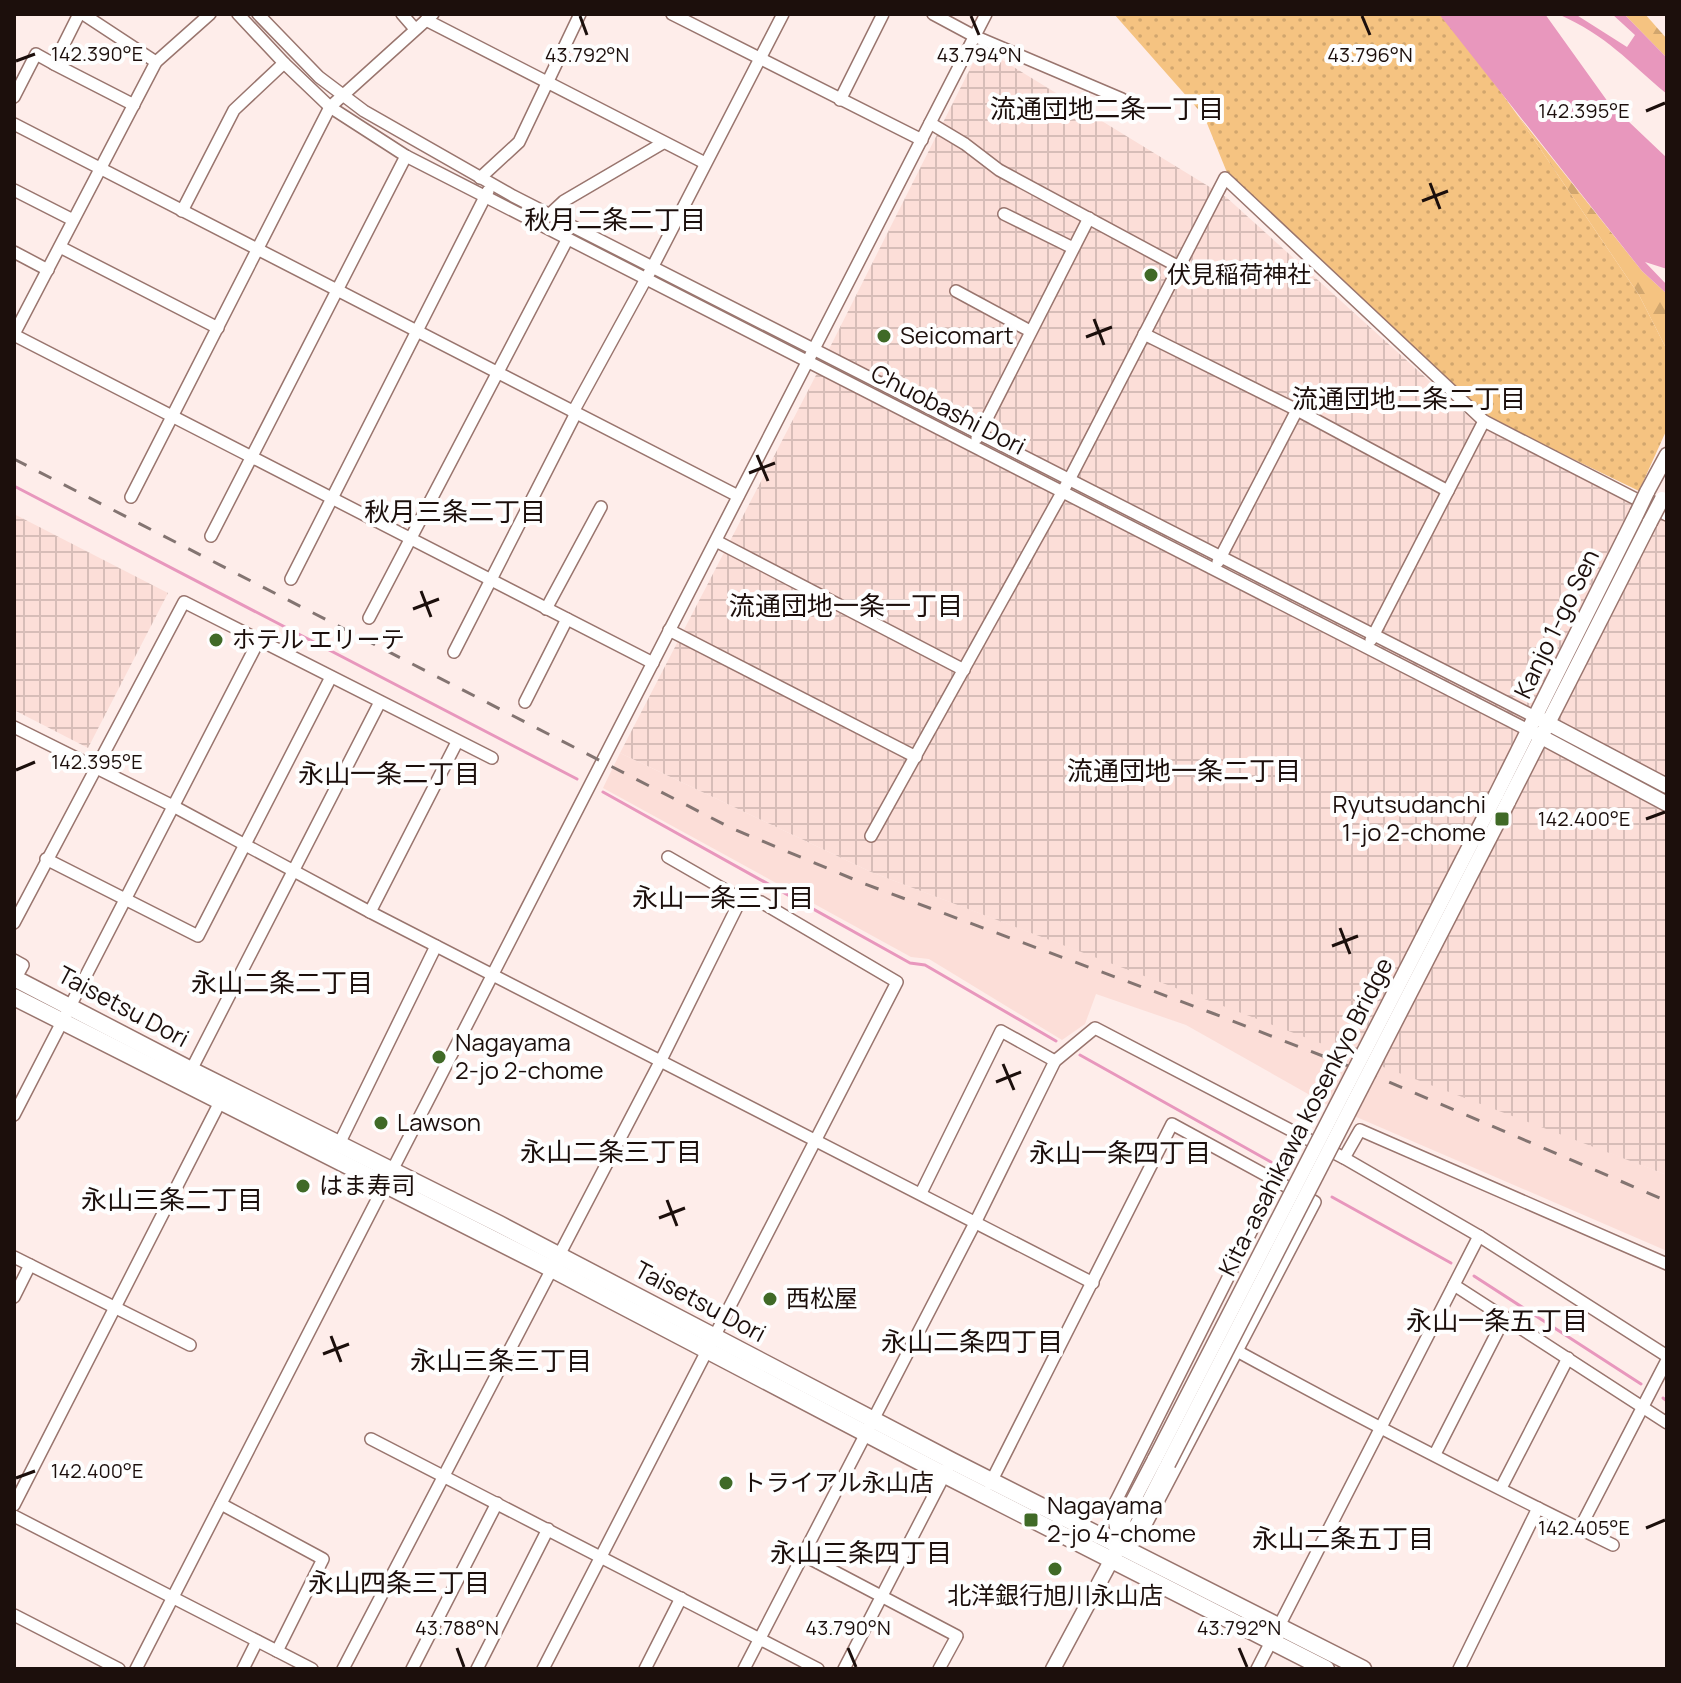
<svg xmlns="http://www.w3.org/2000/svg" width="1681" height="1683" viewBox="0 0 1681 1683" font-family="Manrope,'Noto Sans JP',sans-serif">
<style>
.built{fill:#fcded8}
.industrial{fill:url(#industrial-grid)}
.grass{fill:url(#grass-dots)}
.forest{fill:url(#forest-firs)}
.water{fill:#e897bd}
.lines{fill:none;stroke-linecap:round;stroke-linejoin:round}
.stream{stroke:#e897bd;stroke-width:3}
.minor-casing{stroke:#99756e;stroke-width:14}
.major-casing{stroke:#99756e;stroke-width:17}
.highway-casing{stroke:#99756e;stroke-width:19}
.minor{stroke:#fff;stroke-width:11}
.major{stroke:#fff;stroke-width:14}
.highway{stroke:#fff;stroke-width:16}
.rail{stroke:#837471;stroke-width:3;stroke-dasharray:14 14;stroke-linecap:butt}
.major-bridge-casing{stroke:#99756e;stroke-width:17;stroke-linecap:butt}
.major-bridge{stroke:#fff;stroke-width:14}
.ticks{fill:none;stroke:#1c0f0c;stroke-width:3}
.poi-dot{fill:#406a27;stroke:#fefefe;stroke-width:3}
.labels{text-anchor:middle;stroke-width:8;stroke-linejoin:round;paint-order:stroke}
.poi-label{font-size:24px;fill:#1c0f0c;stroke:#fefefe;text-anchor:start}
.street-label{font-size:24px;fill:#1c0f0c;stroke:#fefefe}
.neighbourhood-label{font-size:26px;fill:#1c0f0c;stroke:#fefefe}
.ticks-label{font-size:20px;text-anchor:middle;fill:#1c0f0c;stroke:#fefefe;stroke-width:8;stroke-linejoin:round;paint-order:stroke}
</style>
<defs>
<pattern id="industrial-grid" width="8" height="8" patternUnits="userSpaceOnUse" patternTransform="scale(2)"><rect width="8" height="8" fill="#fcded8"/><path d="M0 4h8M4 0v8" fill="none" stroke="#d7bdb8"/></pattern>
<pattern id="grass-dots" width="8" height="8" patternUnits="userSpaceOnUse" patternTransform="scale(2)"><rect width="8" height="8" fill="#f5c381"/><path d="M2 2h.1M6 6h.1" fill="none" stroke="#d1a66e" stroke-width="1.8" stroke-linecap="round"/></pattern>
<pattern id="forest-firs" width="22" height="20" patternUnits="userSpaceOnUse" patternTransform="scale(2)"><rect width="22" height="20" fill="#f5c381"/><path d="M5 1l3.5 6h-7zM16 11l3.5 6h-7z" fill="#d1a66e"/></pattern>
</defs>
<rect width="100%" height="100%" fill="#feedea"/>
<polygon class="built" points="1550,752 1518,1117 1667,1175 1667,1251 1324,1103 1186,1025 1096,994 1085,1024 1062,1040 929,959 911,957 603,788 620,753 871,872 1386,1067"/>
<g class="industrial">
<polygon points="981,47 1226,197 1477,424 1667,522 1667,1175 871,872 620,753 813,381"/>
<polygon points="14,514 168,593 88,748 14,710"/>
</g>
<polygon class="grass" points="1114,14 1444,14 1516,113 1639,295 1667,350 1667,429 1639,491 1484,416 1228,175 1204,116"/>
<g class="forest">
<polygon points="1624,14 1645,14 1667,39 1667,58"/>
<polygon points="1516,113 1642,271 1667,294 1667,350 1639,295"/>
</g>
<g class="water">
<polygon points="1439,14 1545,14 1608,102 1667,158 1667,269 1645,262 1667,285 1667,294 1642,271"/>
<path d="M1558 14H1575L1627 47 1635 35 1612 14H1624L1667 58V94C1627 61 1608 36 1558 14Z"/>
</g>
<g class="lines">
<g class="stream">
<polyline points="14,486 577,779"/>
<polyline points="603,792 910,963 925,965 1056,1041"/>
<polyline points="1080,1055 1271,1162"/>
<polyline points="1332,1197 1451,1263"/>
<polyline points="1474,1276 1641,1384"/>
<polyline points="1663,1398 1667,1401"/>
</g>
<g class="minor-casing">
<g id="minor">
<polyline points="79,14 54,64 134,105"/>
<polyline points="83,14 156,62"/>
<polyline points="238,14 284,63 330,107 406,156 1528,730"/>
<polyline points="258,14 319,77 364,111 513,196 1535,717"/>
<polyline points="402,14 415,29"/>
<polyline points="672,14 922,140"/>
<polyline points="933,14 974,36 1122,99"/>
<polyline points="426,20 705,163"/>
<polyline points="14,97 36,54 54,64"/>
<polyline points="840,100 883,14"/>
<polyline points="930,123 965,144 999,170 1179,267"/>
<polyline points="14,124 738,496"/>
<polyline points="480,178 519,142 580,14"/>
<polyline points="14,190 73,220"/>
<polyline points="182,211 234,110 284,63"/>
<polyline points="550,214 564,201 663,143"/>
<polyline points="1004,214 1073,248"/>
<polyline points="60,247 218,328"/>
<polyline points="14,252 48,270"/>
<polyline points="956,291 1030,331"/>
<polyline points="14,334 156,62 210,14"/>
<polyline points="1144,334 1297,410 1448,491"/>
<polyline points="14,335 653,663"/>
<polyline points="573,412 653,266 783,14"/>
<polyline points="977,438 1089,218"/>
<polyline points="131,497 330,107 433,14"/>
<polyline points="211,536 406,156"/>
<polyline points="716,541 964,670"/>
<polyline points="1218,562 1297,410"/>
<polyline points="291,579 488,191"/>
<polyline points="546,609 601,507"/>
<polyline points="369,618 567,240"/>
<polyline points="669,630 916,757"/>
<polyline points="1371,640 1484,421"/>
<polyline points="454,652 576,413"/>
<polyline points="525,702 567,619"/>
<polyline points="14,727 173,806 370,912 1093,1283"/>
<polyline points="871,836 1069,480 1225,178 1484,421 1667,515"/>
<polyline points="46,859 198,936 331,677"/>
<polyline points="370,912 457,742"/>
<polyline points="14,923 184,602 492,758"/>
<polyline points="14,960 23,965 14,981"/>
<polyline points="188,1076 380,702"/>
<polyline points="14,1115 259,640"/>
<polyline points="339,1144 436,946"/>
<polyline points="1344,1158 1360,1130 1667,1264"/>
<polyline points="921,1193 1001,1031 1055,1061"/>
<polyline points="14,1257 190,1345"/>
<polyline points="1454,1285 1667,1423"/>
<polyline points="14,1297 30,1265"/>
<path d="M1237 1351C1361 1419 1486 1483 1613 1545"/>
<polyline points="371,1439 818,1669"/>
<polyline points="1435,1454 1505,1317"/>
<polyline points="990,1484 1172,1124 1315,1202 1141,1534 1119,1546 1112,1509 1276,1182"/>
<polyline points="1501,1488 1568,1358"/>
<polyline points="221,1504 323,1559 277,1651"/>
<polyline points="14,1505 220,1102"/>
<polyline points="14,1516 312,1669"/>
<polyline points="1580,1528 1667,1360"/>
<polyline points="803,1555 957,1636 939,1669"/>
<polyline points="14,1615 119,1669"/>
<polyline points="136,1669 986,14"/>
<polyline points="243,1669 257,1641"/>
<polyline points="343,1669 661,1060 741,899 668,857"/>
<polyline points="412,1669 497,1503"/>
<polyline points="477,1669 548,1529"/>
<polyline points="543,1669 897,982 761,902 741,899"/>
<polyline points="645,1669 681,1598"/>
<polyline points="744,1669 976,1221 1055,1061 1095,1028 1344,1158 1479,1236 1667,1356"/>
<polyline points="844,1669 948,1468"/>
<polyline points="1257,1669 1479,1236"/>
<polyline points="1459,1669 1538,1508"/>
</g>
</g>
<g class="major-casing">
<g id="major">
<polyline points="1647,492 1667,455"/>
<polyline points="1540,719 1667,786"/>
<polyline points="1536,734 1667,804"/>
<polyline points="1496,795 1637,513"/>
<polyline points="1508,802 1650,522"/>
<polyline points="1119,1545 1124,1518 1155,1459"/>
<polyline points="1053,1669 1119,1546 1137,1525 1168,1464"/>
</g>
</g>
<g class="highway-casing">
<g id="highway">
<polyline points="14,978 191,1070 499,1224 952,1461 1363,1669"/>
<polyline points="14,997 552,1269 945,1475 1326,1669"/>
</g>
</g>
<use href="#minor" class="minor"/>
<use href="#major" class="major"/>
<use href="#highway" class="highway"/>
<polyline class="rail" points="14,459 731,828 865,884 1212,1013 1382,1079 1667,1201"/>
<g class="major-bridge-casing">
<g id="major-bridge">
<polyline points="1637,513 1647,492"/>
<polyline points="1650,522 1662,499"/>
<polyline points="1155,1459 1496,795"/>
<polyline points="1168,1464 1508,802"/>
</g>
</g>
<use href="#major-bridge" class="major-bridge"/>
</g>
<path class="ticks" d="M580 16 587 35M971 16 979 35M1362 16 1370 35M16 61 35 54M1646 111 1665 103M1430 183 1440 209M1422 201 1448 191M1094 319 1104 345M1086 337 1112 327M757 455 768 481M749 473 775 463M421 591 431 617M413 609 439 599M16 770 35 762M1646 819 1665 812M1340 928 1350 954M1332 946 1358 936M1003 1064 1014 1090M996 1082 1021 1072M667 1200 677 1226M659 1218 685 1208M331 1336 341 1362M323 1354 349 1344M16 1478 35 1471M1646 1528 1665 1520M457 1648 464 1667M848 1648 856 1667M1239 1648 1247 1667"/>
<g class="poi-dot">
<circle cx="1151" cy="275" r="8"/>
<circle cx="884" cy="336" r="8"/>
<circle cx="216" cy="640" r="8"/>
<rect x="1494" y="811" width="16" height="16" rx="4"/>
<circle cx="439" cy="1057" r="8"/>
<circle cx="381" cy="1123" r="8"/>
<circle cx="303" cy="1186" r="8"/>
<circle cx="770" cy="1299" r="8"/>
<circle cx="726" cy="1483" r="8"/>
<rect x="1023" y="1512" width="16" height="16" rx="4"/>
<circle cx="1055" cy="1569" r="8"/>
</g>
<g class="labels">
<g class="poi-label">
<text x="1167" y="283">伏見稲荷神社</text>
<text x="900" y="344">Seicomart</text>
<text x="232" y="648">ホテル エリーテ</text>
<text x="1486" y="813" text-anchor="end">Ryutsudanchi<tspan x="1486" dy="28">1-jo 2-chome</tspan></text>
<text x="455" y="1051">Nagayama<tspan x="455" dy="28">2-jo 2-chome</tspan></text>
<text x="397" y="1131">Lawson</text>
<text x="319" y="1194">はま寿司</text>
<text x="786" y="1307">西松屋</text>
<text x="742" y="1491">トライアル永山店</text>
<text x="1047" y="1514">Nagayama<tspan x="1047" dy="28">2-jo 4-chome</tspan></text>
<text x="1055" y="1604" text-anchor="middle">北洋銀行旭川永山店</text>
</g>
<g class="street-label">
<text transform="translate(948 410) rotate(27)" y="8">Chuobashi Dori</text>
<text transform="translate(1557 624) rotate(-64)" y="8">Kanjo 1-go Sen</text>
<text transform="translate(123 1007) rotate(28)" y="8">Taisetsu Dori</text>
<text transform="translate(1306 1117) rotate(-63)" y="8">Kita-asahikawa kosenkyo Bridge</text>
<text transform="translate(700 1302) rotate(28)" y="8">Taisetsu Dori</text>
</g>
<g class="neighbourhood-label">
<text x="1107" y="118">流通団地二条一丁目</text>
<text x="615" y="229">秋月二条二丁目</text>
<text x="1409" y="408">流通団地二条二丁目</text>
<text x="455" y="521">秋月三条二丁目</text>
<text x="846" y="615">流通団地一条一丁目</text>
<text x="1184" y="780">流通団地一条二丁目</text>
<text x="389" y="783">永山一条二丁目</text>
<text x="723" y="907">永山一条三丁目</text>
<text x="282" y="992">永山二条二丁目</text>
<text x="611" y="1161">永山二条三丁目</text>
<text x="1120" y="1162">永山一条四丁目</text>
<text x="172" y="1209">永山三条二丁目</text>
<text x="1497" y="1330">永山一条五丁目</text>
<text x="972" y="1351">永山二条四丁目</text>
<text x="501" y="1370">永山三条三丁目</text>
<text x="1343" y="1548">永山二条五丁目</text>
<text x="861" y="1562">永山三条四丁目</text>
<text x="399" y="1592">永山四条三丁目</text>
</g>
</g>
<g class="ticks-label">
<text x="97" y="61">142.390°E</text>
<text x="587" y="62">43.792°N</text>
<text x="979" y="62">43.794°N</text>
<text x="1370" y="62">43.796°N</text>
<text x="1584" y="118">142.395°E</text>
<text x="97" y="769">142.395°E</text>
<text x="1584" y="826">142.400°E</text>
<text x="97" y="1478">142.400°E</text>
<text x="1584" y="1535">142.405°E</text>
<text x="457" y="1635">43.788°N</text>
<text x="848" y="1635">43.790°N</text>
<text x="1239" y="1635">43.792°N</text>
</g>
<rect width="1681" height="1683" fill="none" stroke="#1c0f0c" stroke-width="32"/>
</svg>
